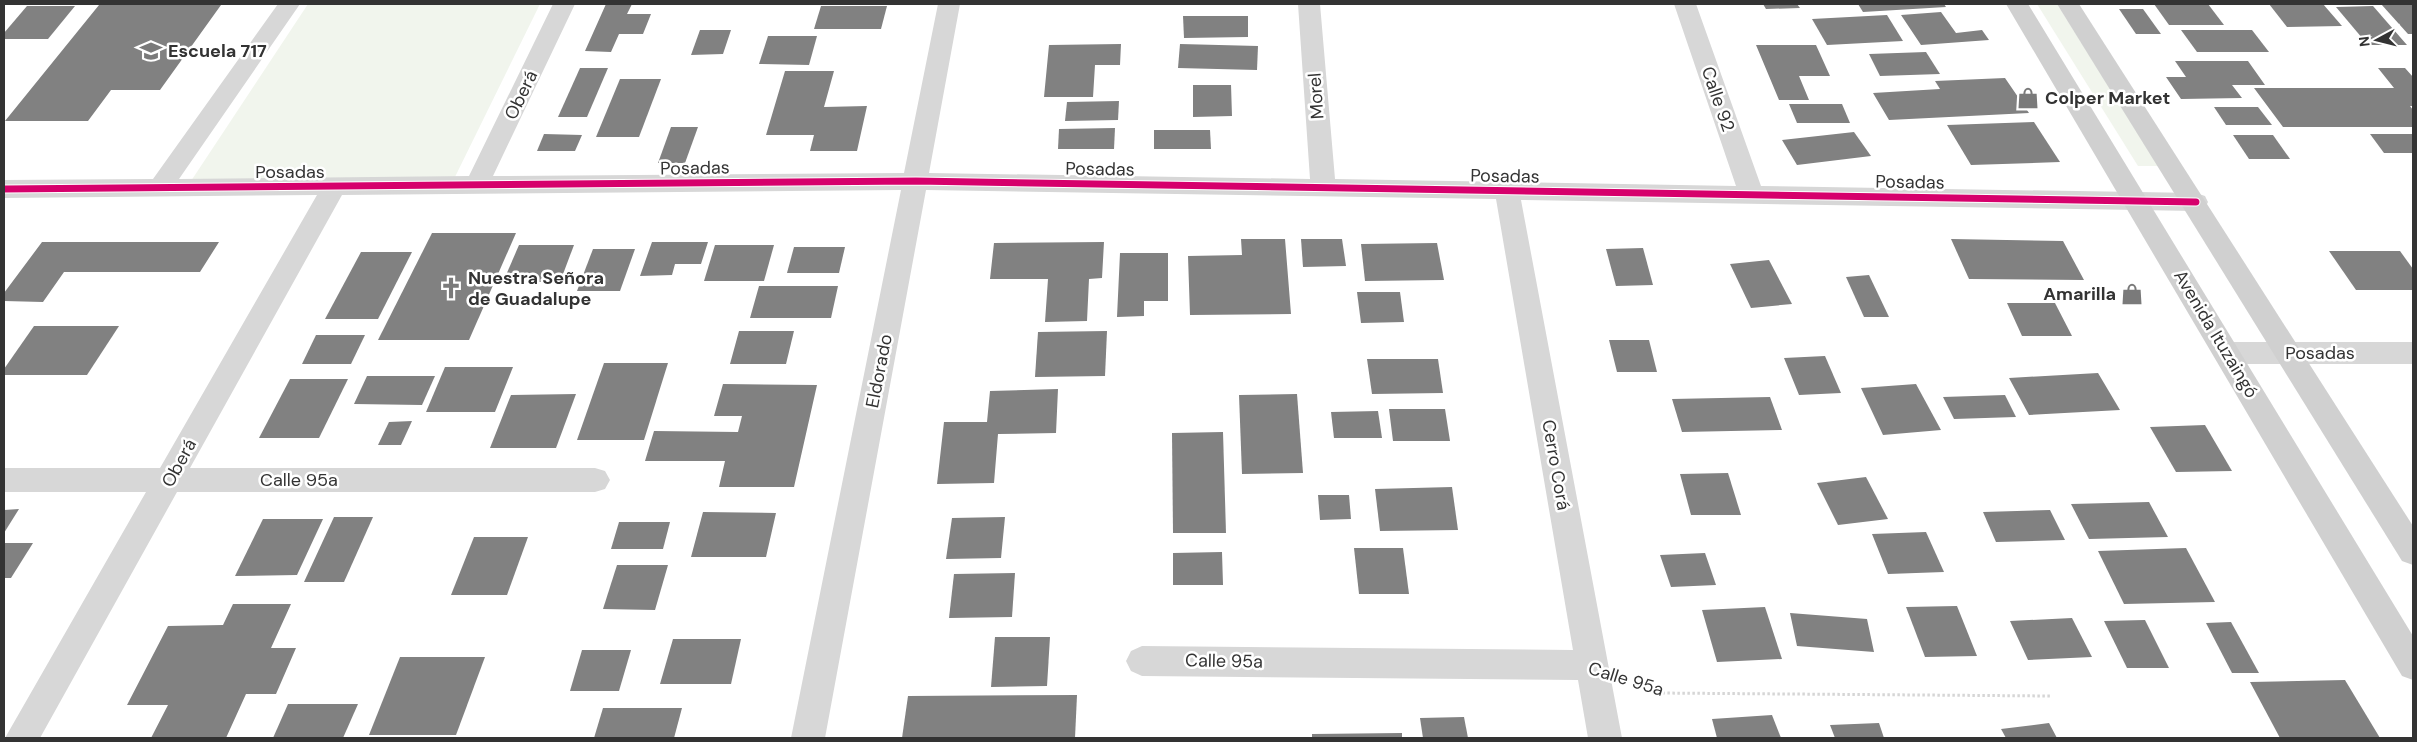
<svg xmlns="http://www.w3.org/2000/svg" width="2417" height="742" viewBox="0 0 2417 742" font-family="'DM Sans',sans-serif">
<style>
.green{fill:#f1f5ed}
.building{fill:#818181}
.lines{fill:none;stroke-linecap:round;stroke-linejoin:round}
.path{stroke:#d6d6d6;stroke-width:3;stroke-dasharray:2.5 2.5;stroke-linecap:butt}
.minor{fill:#d7d7d7;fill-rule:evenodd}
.secondary{fill:#d0d0d0;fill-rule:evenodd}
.cycleway-casing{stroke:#fff;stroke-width:9}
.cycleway{stroke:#d6006c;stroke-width:7}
.labels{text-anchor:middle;stroke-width:5;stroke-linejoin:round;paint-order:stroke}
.poi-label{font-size:18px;font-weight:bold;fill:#333;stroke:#fff;text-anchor:start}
.street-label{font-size:18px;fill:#333;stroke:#fff}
</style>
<rect width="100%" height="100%" fill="#fff"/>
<g class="green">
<polygon points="308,4 540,4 453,181 191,181"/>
<polygon points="2037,4 2057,4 2159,166 2138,166"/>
</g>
<g class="building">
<polygon points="129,4 221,5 160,90 111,90 88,121 5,121 99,5"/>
<polygon points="606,4 632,4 627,14 651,14 643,34 619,34 611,52 585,51"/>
<polygon points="1763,4 1797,4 1800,8 1766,9"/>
<polygon points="1858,4 1944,4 1946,7 1863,12"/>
<polygon points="2154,4 2208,4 2224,25 2169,25"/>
<polygon points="2269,4 2323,4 2342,26 2287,27"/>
<polygon points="2381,4 2413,4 2413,34 2408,34"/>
<polygon points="27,6 75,6 48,39 4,39 4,33"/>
<polygon points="821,6 887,6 881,29 814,29"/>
<polygon points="2373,6 2407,45 2368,45 2336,7"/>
<polygon points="2119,9 2143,9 2161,34 2136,34"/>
<polygon points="1941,12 1956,33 1982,30 1989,40 1921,45 1901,15"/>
<polygon points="1887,15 1903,41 1827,45 1812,19"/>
<polygon points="1183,16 1248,16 1248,37 1184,38"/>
<polygon points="700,30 731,30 723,54 691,55"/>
<polygon points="2181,30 2252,30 2269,52 2197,52"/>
<polygon points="768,36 817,36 809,65 759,64"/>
<polygon points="1121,44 1120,65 1095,65 1093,97 1044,97 1049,45"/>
<polygon points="1180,44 1258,46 1257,70 1178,68"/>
<polygon points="1756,45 1816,45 1830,76 1799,76 1809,100 1779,100"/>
<polygon points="1926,52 1940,74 1880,76 1869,54"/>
<polygon points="2175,61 2248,61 2265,85 2232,85 2242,98 2181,99 2166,77 2186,77"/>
<polygon points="580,68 608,68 587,117 558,117"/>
<polygon points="2378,68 2405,68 2413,77 2413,106 2410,106 2413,110 2413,127 2283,127 2254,88 2394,88"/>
<polygon points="785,71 834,71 824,107 867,106 857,151 810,151 814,135 766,135"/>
<polygon points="2005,78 2029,113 1889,120 1873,93 1940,89 1935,81"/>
<polygon points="620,79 661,79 639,137 596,137"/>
<polygon points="1193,85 1231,85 1232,116 1193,117"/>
<polygon points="1119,101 1118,120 1065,121 1067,102"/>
<polygon points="1789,104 1842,104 1850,123 1797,123"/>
<polygon points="2214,107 2258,107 2272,125 2226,125"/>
<polygon points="2034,122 2060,162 1971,165 1947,125"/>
<polygon points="671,127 698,127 685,163 658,163"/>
<polygon points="1115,128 1114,149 1058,149 1059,129"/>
<polygon points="1154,130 1210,130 1211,149 1154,149"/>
<polygon points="1854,132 1871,156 1797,165 1782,140"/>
<polygon points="544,134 582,135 575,151 537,151"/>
<polygon points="2370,134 2413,134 2413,153 2384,153"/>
<polygon points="2233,135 2273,135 2290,159 2249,159"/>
<polygon points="432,233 516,233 469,340 378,340"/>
<polygon points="1241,239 1285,239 1291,314 1190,315 1188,256 1242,255"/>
<polygon points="1301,239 1342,239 1346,266 1303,267"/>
<polygon points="1951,239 2063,241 2084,280 1969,279"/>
<polygon points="42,242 219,242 200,272 64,272 43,302 4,301 4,293"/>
<polygon points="652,242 708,242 701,264 675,264 672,275 640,276"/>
<polygon points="1104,242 1102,278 1089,279 1087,321 1045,322 1048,279 990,279 994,243"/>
<polygon points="1437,243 1444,280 1365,281 1361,244"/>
<polygon points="519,245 574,245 560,282 503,282"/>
<polygon points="715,245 774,245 764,281 704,281"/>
<polygon points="794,247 845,247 839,273 787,273"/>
<polygon points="1643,248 1653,285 1616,286 1606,249"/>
<polygon points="593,249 635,249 620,291 577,291"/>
<polygon points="2329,251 2400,251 2413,269 2413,290 2356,290"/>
<polygon points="361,252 412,252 378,319 325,319"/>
<polygon points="1120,253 1168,253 1168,301 1144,301 1144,316 1117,317"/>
<polygon points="1769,260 1792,304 1751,308 1730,264"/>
<polygon points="1869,275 1889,317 1864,317 1846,277"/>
<polygon points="759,286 838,286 831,318 750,318"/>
<polygon points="1357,292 1400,292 1404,322 1361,323"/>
<polygon points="2007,303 2055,303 2072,336 2022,336"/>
<polygon points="34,326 119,326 87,375 4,375 4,369"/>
<polygon points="739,331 794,331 786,364 730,364"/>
<polygon points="1107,331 1105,376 1035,377 1038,332"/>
<polygon points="316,335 365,335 351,364 302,364"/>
<polygon points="1609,340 1649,340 1657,372 1617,372"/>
<polygon points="1825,356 1841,393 1799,395 1784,358"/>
<polygon points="1367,359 1438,359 1443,393 1372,394"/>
<polygon points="604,363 668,363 644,440 577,440"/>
<polygon points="445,367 513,367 495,412 426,412"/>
<polygon points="2098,373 2120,410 2029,415 2009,378"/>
<polygon points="367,376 435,376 422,405 354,404"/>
<polygon points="290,379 348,379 319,438 259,438"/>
<polygon points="723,384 817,385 794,487 719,487 725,461 645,461 654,431 738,432 742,416 714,416"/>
<polygon points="1916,384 1941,430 1883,435 1861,388"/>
<polygon points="1058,389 1056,433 998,434 994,483 937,484 944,422 987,422 990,391"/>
<polygon points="576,394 556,448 490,448 511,395"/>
<polygon points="1297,394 1303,473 1242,474 1239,395"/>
<polygon points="2005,395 2016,417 1954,419 1943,397"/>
<polygon points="1770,397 1782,430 1682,432 1672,399"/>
<polygon points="1389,409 1445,409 1450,441 1393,441"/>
<polygon points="1378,411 1382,438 1334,438 1331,412"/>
<polygon points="412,421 401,445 378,445 389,422"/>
<polygon points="2205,425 2232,471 2176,472 2150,427"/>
<polygon points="1223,432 1226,533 1173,533 1172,433"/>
<polygon points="1728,473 1741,515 1691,515 1680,474"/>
<polygon points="1866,477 1888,519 1838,525 1817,483"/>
<polygon points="1452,487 1458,530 1380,531 1375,489"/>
<polygon points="1318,495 1349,495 1351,519 1320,520"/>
<polygon points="2149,502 2168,537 2089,539 2071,504"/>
<polygon points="19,509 4,533 4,510"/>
<polygon points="2050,510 2065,540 1996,542 1983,512"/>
<polygon points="703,512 776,513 766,557 691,557"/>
<polygon points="334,517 373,517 344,582 304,582"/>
<polygon points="1005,517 1001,558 946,559 952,518"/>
<polygon points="263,519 323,519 297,575 235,576"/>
<polygon points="619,522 670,522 663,549 611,549"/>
<polygon points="1926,532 1944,572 1888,574 1872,534"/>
<polygon points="474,537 528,537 507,595 451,595"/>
<polygon points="4,543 33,543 11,578 4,578"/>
<polygon points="1354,548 1403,548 1409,594 1359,594"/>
<polygon points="2186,548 2215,602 2124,604 2098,551"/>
<polygon points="1222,552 1223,585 1173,585 1173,553"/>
<polygon points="1705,553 1716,585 1671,587 1660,555"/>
<polygon points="617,565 668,565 655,610 603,609"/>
<polygon points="1015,573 1012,617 949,618 954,574"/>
<polygon points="233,604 291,604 271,648 296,648 276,694 246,694 226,738 151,738 168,705 127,705 168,626 223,625"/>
<polygon points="1957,606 1977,656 1925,657 1906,607"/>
<polygon points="1765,607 1782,659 1717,662 1702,610"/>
<polygon points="1790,613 1867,619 1874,652 1797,646"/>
<polygon points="2072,618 2092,657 2028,660 2010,621"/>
<polygon points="2145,620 2169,668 2127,668 2104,621"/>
<polygon points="2231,622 2259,673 2232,673 2206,623"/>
<polygon points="995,637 1050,637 1047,686 991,687"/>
<polygon points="673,639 741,639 731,684 660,684"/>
<polygon points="582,650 631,650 619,691 570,691"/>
<polygon points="400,657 485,657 456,735 369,735"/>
<polygon points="2345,680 2380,738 2280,738 2250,682"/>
<polygon points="1077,695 1075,738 902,738 908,696"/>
<polygon points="288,704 358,704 343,738 273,738"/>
<polygon points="603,708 682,708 674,738 594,738"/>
<polygon points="1772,715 1781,738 1717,738 1712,719"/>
<polygon points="1464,717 1468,738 1423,738 1420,718"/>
<polygon points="1879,723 1884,738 1835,738 1830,725"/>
<polygon points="2049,723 2057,738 2006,738 2001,729"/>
<polygon points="1402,733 1402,738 1312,738 1312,734"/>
</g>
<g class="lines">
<polyline class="path" points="1639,685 1658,693 2050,696"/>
<g class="minor">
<polygon points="278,4 300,4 179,179 469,176 553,4 575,4 493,176 904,173 938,4 960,4 929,173 1310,179 1298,4 1320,4 1335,179 1736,186 1674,4 1696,4 1761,186 2196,193 2205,196 2208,202 2205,208 2196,211 1521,200 1622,738 1588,738 1578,680 1142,676 1131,671 1126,661 1131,651 1142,646 1573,650 1496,199 926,190 825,738 791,738 901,190 342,195 190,468 595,468 605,471 610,480 605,489 595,492 177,492 40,738 5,738 146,492 4,492 4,468 160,468 317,195 4,198 4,180 153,179"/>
<polygon points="2227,342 2413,342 2413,364 2227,364 2217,361 2213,353 2217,345"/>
</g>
<g class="secondary">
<polygon points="2006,4 2028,4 2413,636 2413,680 2402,676"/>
<polygon points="2057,4 2079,4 2413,526 2413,565 2402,561"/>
</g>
<g class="cycleway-casing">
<polyline id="cycleway" points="4,189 916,181 2196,202"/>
</g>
<use href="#cycleway" class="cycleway"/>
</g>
<defs>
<g id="school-bare" transform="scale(1.725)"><path d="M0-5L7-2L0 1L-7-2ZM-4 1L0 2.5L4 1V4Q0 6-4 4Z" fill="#7a7a7a" stroke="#fff" stroke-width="2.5" paint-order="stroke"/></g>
<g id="shop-bare" transform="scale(1.725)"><path d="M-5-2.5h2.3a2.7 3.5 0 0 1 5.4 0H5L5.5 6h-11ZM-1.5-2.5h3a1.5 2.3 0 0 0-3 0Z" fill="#7a7a7a" stroke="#fff" stroke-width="2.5" paint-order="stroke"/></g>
<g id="church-bare" transform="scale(1.725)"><path d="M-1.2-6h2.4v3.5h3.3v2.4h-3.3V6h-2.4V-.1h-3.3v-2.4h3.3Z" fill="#7a7a7a" stroke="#fff" stroke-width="2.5" paint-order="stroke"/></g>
</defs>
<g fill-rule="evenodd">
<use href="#school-bare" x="151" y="51"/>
<use href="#shop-bare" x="2028" y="98"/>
<use href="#church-bare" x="451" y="288"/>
<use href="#shop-bare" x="2132" y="294"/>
</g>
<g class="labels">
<g class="poi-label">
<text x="168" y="57">Escuela 717</text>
<text x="2045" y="104">Colper Market</text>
<text x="468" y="284">Nuestra Señora<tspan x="468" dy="21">de Guadalupe</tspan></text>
<text x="2116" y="300" text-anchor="end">Amarilla</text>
</g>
<g class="street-label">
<text transform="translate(521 95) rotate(-64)" y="6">Oberá</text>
<text transform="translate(1316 96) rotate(-94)" y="6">Morel</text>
<text transform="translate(1718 99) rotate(71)" y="6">Calle 92</text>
<text transform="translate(695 168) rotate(-1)" y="6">Posadas</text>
<text transform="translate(1100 169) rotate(1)" y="6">Posadas</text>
<text x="290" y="178">Posadas</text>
<text transform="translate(1505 176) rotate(1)" y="6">Posadas</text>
<text transform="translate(1910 182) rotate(1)" y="6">Posadas</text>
<text transform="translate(2216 334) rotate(59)" y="6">Avenida Ituzaingó</text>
<text x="2320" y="359">Posadas</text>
<text transform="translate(879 371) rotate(-79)" y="6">Eldorado</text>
<text transform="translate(179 463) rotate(-61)" y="6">Oberá</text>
<text transform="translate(1556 465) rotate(80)" y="6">Cerro Corá</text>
<text x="299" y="486">Calle 95a</text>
<text transform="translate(1224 661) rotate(1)" y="6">Calle 95a</text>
<text transform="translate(1626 679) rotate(17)" y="6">Calle 95a</text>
</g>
</g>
<rect width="2417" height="742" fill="none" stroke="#333333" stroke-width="10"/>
<g transform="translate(2377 40) rotate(263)" stroke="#ffffff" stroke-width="4" paint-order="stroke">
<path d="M0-4L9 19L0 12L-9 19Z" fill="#333333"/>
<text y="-8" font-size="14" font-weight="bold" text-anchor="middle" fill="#333333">N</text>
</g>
</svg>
